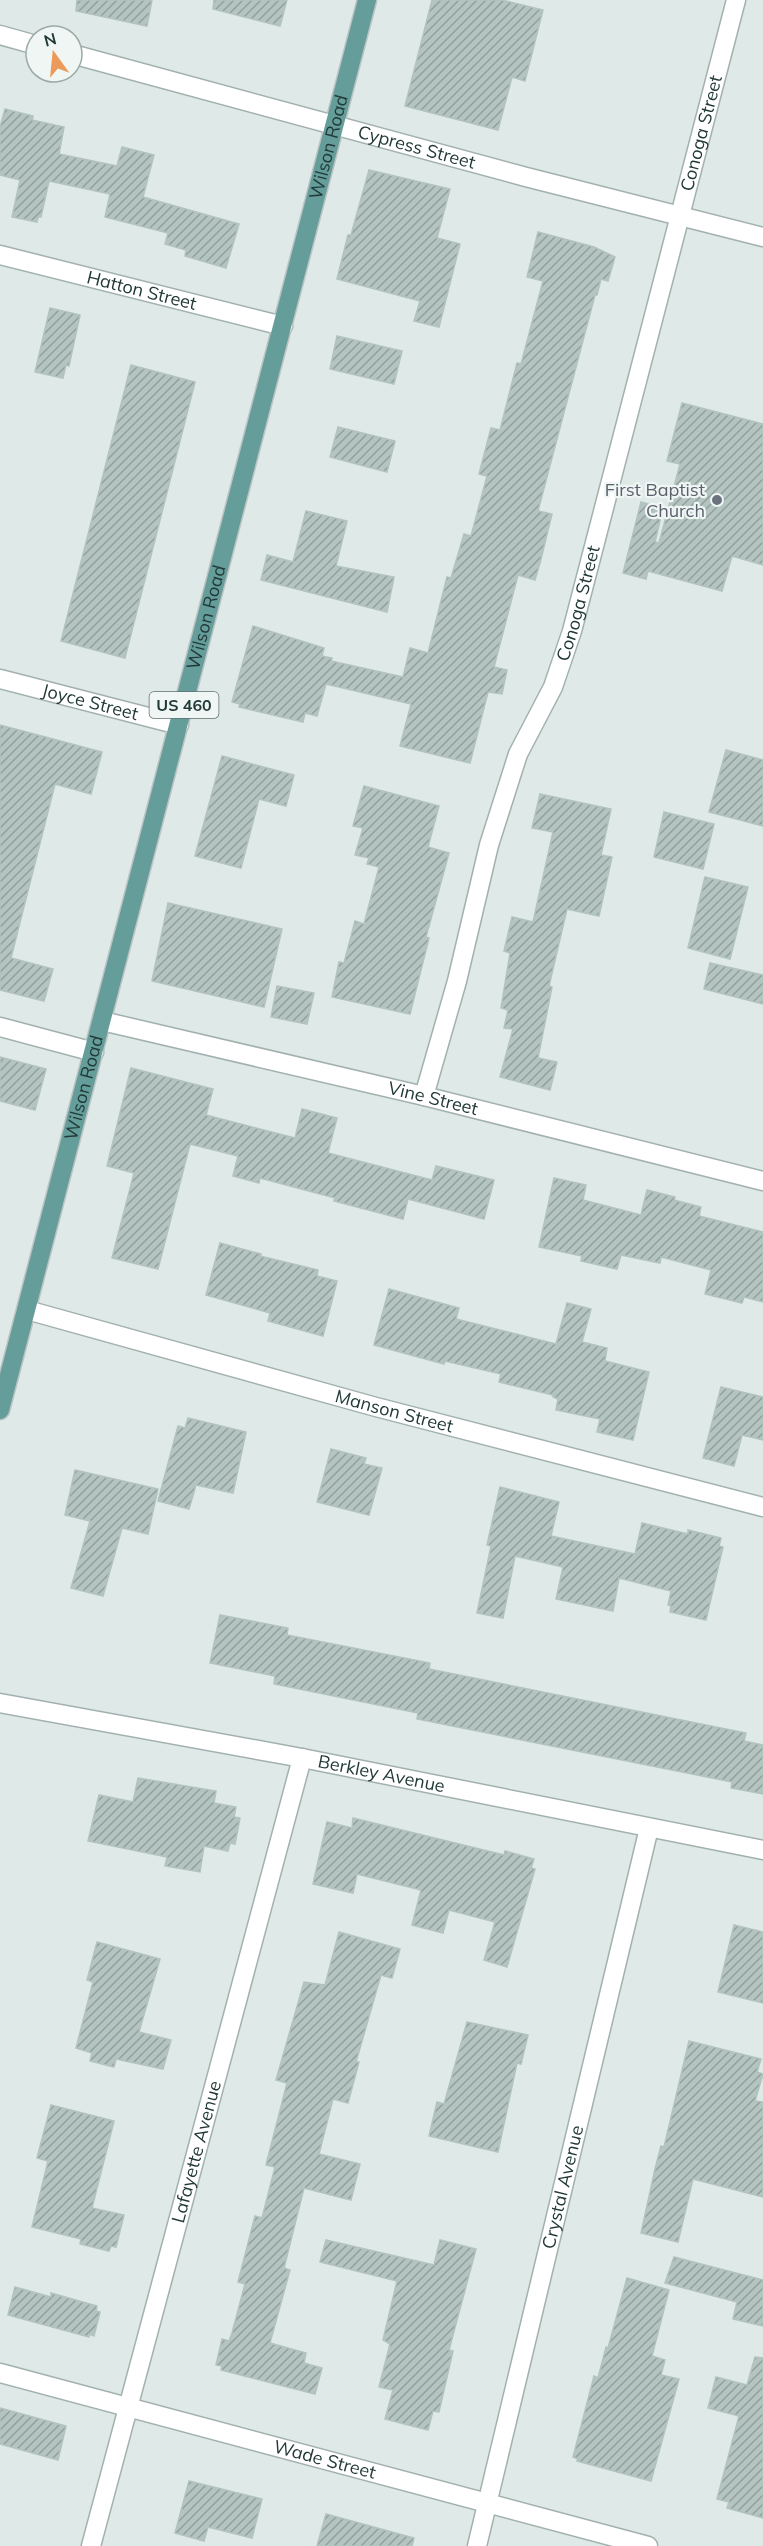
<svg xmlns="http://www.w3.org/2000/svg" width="763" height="2546" viewBox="0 0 763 2546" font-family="Mulish,sans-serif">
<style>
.building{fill:url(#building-hatch);stroke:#b2c3bf;stroke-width:1.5}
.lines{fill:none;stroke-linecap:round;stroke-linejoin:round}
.minor-casing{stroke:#a2b1af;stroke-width:21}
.major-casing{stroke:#bcc4c3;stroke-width:21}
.minor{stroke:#fff;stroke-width:18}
.major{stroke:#659d9a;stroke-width:18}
.worship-dot{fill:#6b7280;stroke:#eff6f4;stroke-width:2}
.labels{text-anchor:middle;stroke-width:4.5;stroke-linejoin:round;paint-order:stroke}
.shield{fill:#eff6f4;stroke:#5f7270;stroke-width:1.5}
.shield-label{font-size:16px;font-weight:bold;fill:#213937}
.street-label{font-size:18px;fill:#213937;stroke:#eff6f4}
.worship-label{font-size:18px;fill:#5b616d;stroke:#eff6f4;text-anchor:end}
</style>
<defs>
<pattern id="building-hatch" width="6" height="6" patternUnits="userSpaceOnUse" patternTransform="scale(1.5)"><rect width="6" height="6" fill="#b4c4c0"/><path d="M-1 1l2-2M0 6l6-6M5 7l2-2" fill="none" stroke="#92a09d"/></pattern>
</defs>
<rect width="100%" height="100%" fill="#dfe9e7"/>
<g class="building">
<polygon points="77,0 152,0 147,26 76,11"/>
<polygon points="214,0 287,0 280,26 213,9"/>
<polygon points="432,0 502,0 543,10 525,81 512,77 498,130 405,106"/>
<polygon points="5,109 33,116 32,120 64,127 59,154 117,166 122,147 154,155 143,197 239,224 226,268 185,256 186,250 165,244 168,233 105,217 110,194 49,181 41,217 38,217 37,222 12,217 20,180 0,175 0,127"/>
<polygon points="369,170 450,189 437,238 460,244 439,327 414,321 420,301 337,279 348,235 351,235"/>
<polygon points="538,232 594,247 615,257 608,281 601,279 597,295 595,295 538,511 552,514 540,563 535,580 518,575 494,667 507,670 502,694 488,692 470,763 400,746 411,704 326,684 317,716 305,713 303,722 239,707 240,704 232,702 253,626 324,648 322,656 332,658 331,661 403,677 410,648 428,653 447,577 451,578 464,534 471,536 487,476 479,474 491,428 500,430 517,363 521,364 543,281 527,277"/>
<polygon points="50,308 80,315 69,366 66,365 63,378 35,372"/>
<polygon points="337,336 402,351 394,384 330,369"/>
<polygon points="131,365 195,382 125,658 61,641"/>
<polygon points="682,403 763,424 763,565 732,556 722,591 648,571 646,579 623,573 641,502 663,508 655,542 659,543 680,464 667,461"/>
<polygon points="338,427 395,441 387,472 330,457"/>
<polygon points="306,511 347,521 336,566 394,577 387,612 261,580 267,555 293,562"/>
<polygon points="0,725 102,752 91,794 55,784 11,958 53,969 44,1001 0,990"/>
<polygon points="726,750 763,760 763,826 709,812"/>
<polygon points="222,756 294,775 286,806 259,799 241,868 195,856"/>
<polygon points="364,786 439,806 428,847 449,853 426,937 429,938 410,1014 332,997 339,962 344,963 355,921 364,924 379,867 367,864 369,858 355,855 363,828 353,826"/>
<polygon points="540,794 611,809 601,855 612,857 599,916 567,909 549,986 552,987 538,1058 557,1062 550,1090 500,1077 513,1029 504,1028 508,1010 501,1008 510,953 504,951 512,917 533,922 553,832 532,828"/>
<polygon points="664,812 714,824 703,869 654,857"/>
<polygon points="705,877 748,887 730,959 688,948"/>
<polygon points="168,903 282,929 264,1007 152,981"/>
<polygon points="710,963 763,975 763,1004 704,989"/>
<polygon points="277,986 314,993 307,1024 271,1017"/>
<polygon points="0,1057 46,1069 35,1110 0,1101"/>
<polygon points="131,1068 213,1089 206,1115 295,1138 302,1109 337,1118 328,1153 432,1180 436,1166 494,1180 484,1219 408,1199 403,1219 334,1201 335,1198 260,1178 259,1183 233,1176 238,1156 190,1144 158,1269 112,1258 134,1173 107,1166"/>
<polygon points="554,1178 586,1185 583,1200 641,1215 647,1190 675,1197 674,1200 701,1207 699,1216 763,1232 763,1302 744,1297 742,1303 705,1294 711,1270 661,1257 660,1263 621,1255 617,1269 581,1261 582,1256 539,1247"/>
<polygon points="220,1243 261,1254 260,1256 318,1270 317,1276 337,1281 323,1336 268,1321 270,1313 206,1295"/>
<polygon points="389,1289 459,1308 456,1319 556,1344 567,1303 591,1309 582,1342 607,1348 605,1361 649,1372 633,1440 597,1432 600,1419 556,1410 558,1399 553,1397 553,1395 499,1382 501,1374 445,1361 444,1364 374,1345"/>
<polygon points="721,1387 763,1397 763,1440 742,1435 734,1466 703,1458"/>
<polygon points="188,1418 246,1432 233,1493 196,1485 189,1509 158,1501 178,1426 185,1428"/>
<polygon points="331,1449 366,1458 364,1464 382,1468 369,1515 317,1502"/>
<polygon points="75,1470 158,1489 148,1534 122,1528 103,1596 71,1588 90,1521 65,1515"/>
<polygon points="500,1487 559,1502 551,1536 635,1554 642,1523 688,1534 688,1530 721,1538 719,1546 723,1547 706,1620 670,1612 671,1606 668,1605 671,1591 619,1578 613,1611 556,1599 563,1567 515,1556 503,1618 477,1613 491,1546 487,1545"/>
<polygon points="220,1615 288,1628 287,1635 430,1663 429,1669 746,1733 744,1741 763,1745 763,1794 731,1788 732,1782 417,1719 418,1713 274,1684 275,1676 210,1663"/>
<polygon points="138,1778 216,1791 214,1803 236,1807 234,1817 240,1818 235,1844 230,1843 228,1851 204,1846 200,1872 165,1866 167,1857 88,1841 99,1795 133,1802"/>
<polygon points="353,1818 504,1855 505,1851 534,1859 531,1868 535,1869 507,1967 484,1960 495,1922 449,1910 443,1933 412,1925 421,1890 357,1874 353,1893 313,1884 327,1822 352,1828"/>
<polygon points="734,1925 763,1932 763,2003 718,1992"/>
<polygon points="339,1932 400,1949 392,1978 381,1975 356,2062 359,2062 348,2103 333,2099 319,2154 360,2164 351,2200 304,2188 284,2268 290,2270 270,2343 306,2353 304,2363 322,2368 315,2394 221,2370 222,2366 216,2365 222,2339 229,2341 232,2333 245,2284 238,2282 255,2216 262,2218 275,2167 266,2165 287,2083 276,2080 304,1982 325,1985"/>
<polygon points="97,1942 160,1959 139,2032 171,2040 163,2069 116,2059 114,2067 90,2061 92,2053 76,2048 93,1982 87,1980"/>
<polygon points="467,2022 528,2035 521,2064 517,2063 498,2152 429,2136 437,2102 444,2104"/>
<polygon points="689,2041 761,2059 757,2072 763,2074 755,2101 763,2102 763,2197 693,2179 678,2242 641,2233 655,2169 661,2146 664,2147"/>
<polygon points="51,2105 114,2121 92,2208 124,2215 116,2247 111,2246 109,2251 80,2244 81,2239 32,2227 48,2161 37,2158"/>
<polygon points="326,2240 434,2265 440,2240 476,2249 449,2350 453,2351 439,2412 433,2411 428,2430 385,2419 393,2390 379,2387 390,2344 383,2340 397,2281 320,2262"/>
<polygon points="674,2257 763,2280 763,2326 733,2319 737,2302 665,2283"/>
<polygon points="627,2278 669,2290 652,2356 665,2360 661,2375 679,2379 651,2481 577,2461 578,2459 573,2457 594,2376 598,2378 606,2347 608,2348"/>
<polygon points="15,2287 51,2297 51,2293 97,2306 96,2311 100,2312 94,2336 89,2334 89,2337 8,2315"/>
<polygon points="755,2357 763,2358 763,2518 727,2508 729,2502 717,2499 739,2416 708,2408 716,2377 747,2385"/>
<polygon points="0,2408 66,2426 58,2460 0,2444"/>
<polygon points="189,2481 262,2499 252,2538 208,2527 204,2541 175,2533"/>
<polygon points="326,2514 414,2538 412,2546 317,2546"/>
</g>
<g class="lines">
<g class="minor-casing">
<g id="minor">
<polyline points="0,35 36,45"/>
<path id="s1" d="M72 54 526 177 763 237"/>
<path id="s2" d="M0 255 283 326"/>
<path id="s3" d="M0 679 179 725"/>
<path id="s4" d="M102 1021 424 1096 763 1181"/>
<polyline points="0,1027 94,1052"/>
<path id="s5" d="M424 1096 457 981 489 845 518 754 553 687 572 631 736 0"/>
<path id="s6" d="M27 1310 376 1407 763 1507"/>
<path id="s7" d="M0 1703 302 1758 763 1850"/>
<path id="s8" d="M0 2373 648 2546"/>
<path id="s9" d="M91 2546 302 1758"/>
<path id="s10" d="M477 2546 649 1828"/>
</g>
</g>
<g class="major-casing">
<g id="major">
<path id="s11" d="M0 1410 367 0"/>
</g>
</g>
<use href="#minor" class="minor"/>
<use href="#major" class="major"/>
</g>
<circle class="worship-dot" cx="717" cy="500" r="6"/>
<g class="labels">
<rect class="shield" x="149.5" y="692" width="69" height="26" rx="4.5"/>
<g class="shield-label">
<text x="184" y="711">US 460</text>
</g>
<g class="street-label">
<text dy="6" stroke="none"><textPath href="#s5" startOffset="1004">Conoga Street</textPath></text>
<text dy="6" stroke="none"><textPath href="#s1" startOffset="357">Cypress Street</textPath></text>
<text dy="6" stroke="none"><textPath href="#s11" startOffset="1305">Wilson Road</textPath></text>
<text dy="6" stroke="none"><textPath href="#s2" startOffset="146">Hatton Street</textPath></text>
<text dy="6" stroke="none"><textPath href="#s5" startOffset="518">Conoga Street</textPath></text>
<text dy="6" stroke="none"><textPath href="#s11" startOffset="819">Wilson Road</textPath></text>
<text dy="6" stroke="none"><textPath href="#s3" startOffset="93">Joyce Street</textPath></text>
<text dy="6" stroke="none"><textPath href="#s11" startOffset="333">Wilson Road</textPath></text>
<text dy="6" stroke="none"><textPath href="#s4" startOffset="340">Vine Street</textPath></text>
<text dy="6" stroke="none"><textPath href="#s6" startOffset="381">Manson Street</textPath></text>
<text dy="6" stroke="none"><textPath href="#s7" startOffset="388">Berkley Avenue</textPath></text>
<text dy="6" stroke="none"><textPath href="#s9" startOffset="408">Lafayette Avenue</textPath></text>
<text dy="6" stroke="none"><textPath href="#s10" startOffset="369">Crystal Avenue</textPath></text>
<text dy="6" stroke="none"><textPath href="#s8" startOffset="336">Wade Street</textPath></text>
</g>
<g class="worship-label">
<text x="705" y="496">First Baptist<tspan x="705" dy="21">Church</tspan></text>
</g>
</g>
<g transform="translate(54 54) rotate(345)"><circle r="28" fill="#eff6f4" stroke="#9daaa8" stroke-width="1.5"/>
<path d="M0-4.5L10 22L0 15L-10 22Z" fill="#ec9a5a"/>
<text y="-9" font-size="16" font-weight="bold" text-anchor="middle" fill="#213937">N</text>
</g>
</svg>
